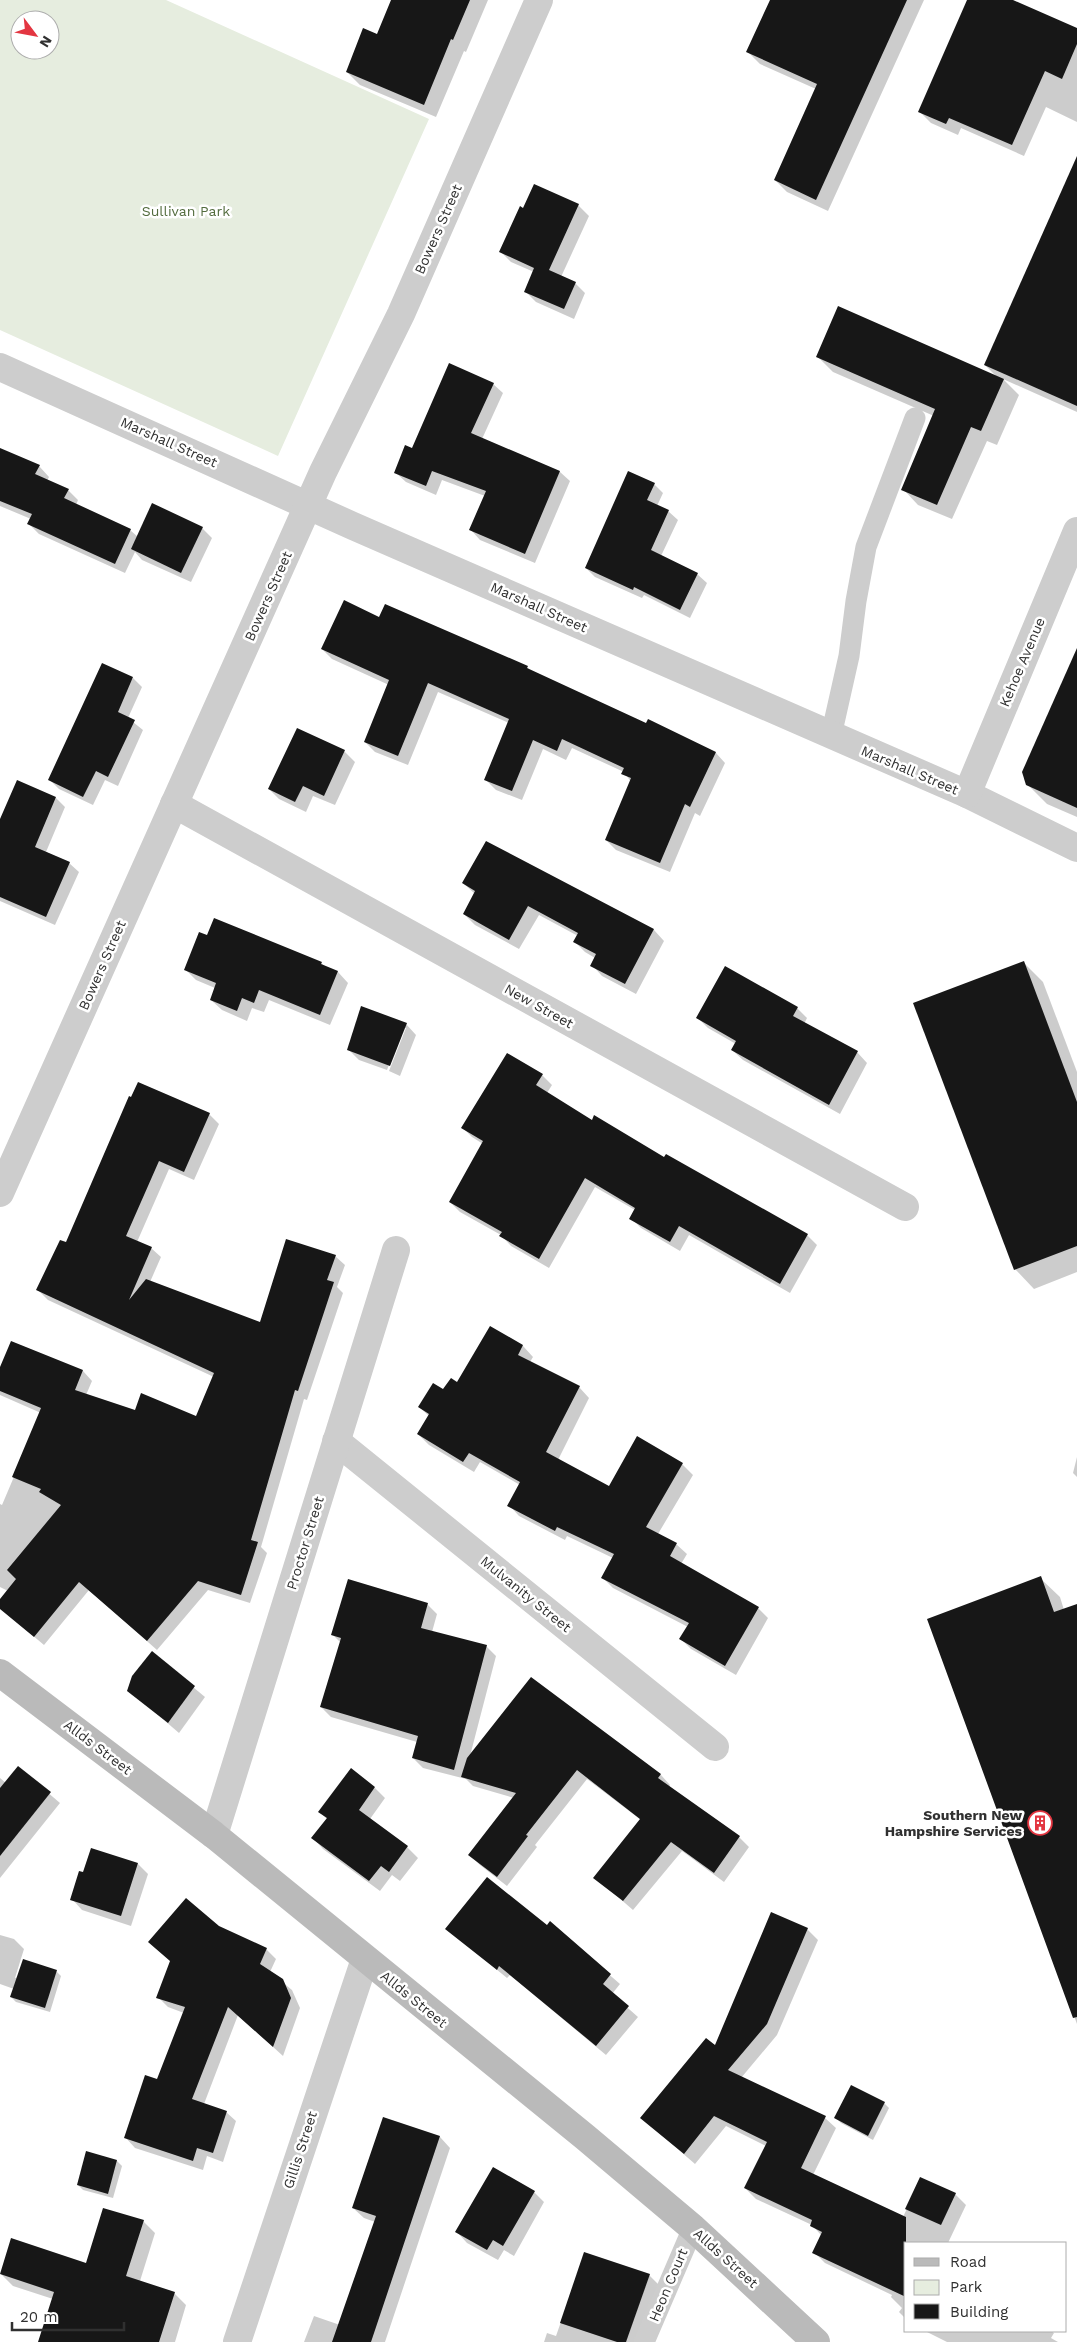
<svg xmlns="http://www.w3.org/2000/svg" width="1077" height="2342" viewBox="0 0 1077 2342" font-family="'Work Sans',sans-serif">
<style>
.green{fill:#e6eddf;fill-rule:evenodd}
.shadow{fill:#0003}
.building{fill:#171717}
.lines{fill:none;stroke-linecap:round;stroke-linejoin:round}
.lane{stroke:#cdcdcd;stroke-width:21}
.street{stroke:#cdcdcd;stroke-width:28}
.secondary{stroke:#bababa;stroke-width:28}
.labels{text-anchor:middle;stroke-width:5;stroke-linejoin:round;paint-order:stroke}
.park-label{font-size:14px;fill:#536c3e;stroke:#fff}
.street-label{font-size:14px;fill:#303030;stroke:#fff}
.poi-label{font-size:14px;font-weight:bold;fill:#303030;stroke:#fff;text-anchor:end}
</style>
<rect width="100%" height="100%" fill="#fff"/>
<path class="green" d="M0 0H166L429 119 278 456 0 330ZM20 20H50V50H20Z"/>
<g class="shadow">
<polygon points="393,0 488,0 466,52 464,51 436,117 360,85 347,72 377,36"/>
<polygon points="771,0 924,0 828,211 787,192 775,180 816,89 760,64 748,52"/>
<polygon points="968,0 1006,0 1077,30 1077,122 1046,107 1024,156 961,128 958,135 931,123 920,112"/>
<polygon points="535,186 578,205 589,216 561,277 575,283 585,293 574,319 536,302 525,291 534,272 511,262 501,252"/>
<polygon points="1077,206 1077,412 1003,379 1019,395 997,445 987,441 952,519 918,505 903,489 934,416 833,372 818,357 997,377 985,365"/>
<polygon points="493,384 503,393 482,439 560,472 570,481 535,563 480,540 471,530 485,496 442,480 436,495 406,482 396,473"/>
<polygon points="0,449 39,466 49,477 47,481 68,490 78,500 76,505 130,530 138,537 202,528 212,538 191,582 142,560 135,552 125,573 39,534 29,524 31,519 0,506"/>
<polygon points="654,484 663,493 657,506 668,511 678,520 661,556 697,574 707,583 690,618 644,595 642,598 595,577 586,568"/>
<polygon points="380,618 527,667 531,672 647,725 716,753 725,763 700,816 695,813 670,872 616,850 606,840 631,782 624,772 572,748 566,760 543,749 522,800 496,790 486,780 509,723 438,692 408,765 375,752 365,742 389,685 332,659 322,649"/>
<polygon points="1077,651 1077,817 1047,804 1027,784"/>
<polygon points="133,678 142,687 128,718 143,730 118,786 105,780 93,805 59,789 50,780"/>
<polygon points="344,751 355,762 335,805 313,796 306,812 279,799 269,789"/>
<polygon points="56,798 65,807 46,852 69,863 79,872 55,925 0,901 0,835"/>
<polygon points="486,842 654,930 664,941 636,994 602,976 592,965 595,958 585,952 575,942 578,936 539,915 519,949 475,925 464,914 475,894 463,883"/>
<polygon points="321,963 326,967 338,972 348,983 330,1025 269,1000 264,1012 252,1008 247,1021 222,1010 211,1000 215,988 196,980 185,969"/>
<polygon points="1024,963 1043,982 1077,1072 1077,1272 1034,1289 1015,1269"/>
<polygon points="797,1008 807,1018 804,1024 857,1052 867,1063 840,1114 743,1060 732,1050 736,1044 708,1028 698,1018"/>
<polygon points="406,1024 416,1035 400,1076 389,1071 406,1028 403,1028 387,1070 359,1060 348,1049"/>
<polygon points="542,1075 552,1085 547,1093 592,1121 807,1235 817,1245 790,1293 689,1235 680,1251 641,1228 631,1218 635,1210 595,1187 549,1268 511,1246 501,1235 460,1212 450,1202 483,1144 472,1137 462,1127"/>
<polygon points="209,1114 219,1124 194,1180 169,1169 137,1242 151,1248 161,1257 150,1282 261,1323 335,1256 345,1265 337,1287 343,1293 307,1400 304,1399 261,1547 267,1553 250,1603 208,1590 157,1650 89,1590 44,1645 0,1608 0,1602 8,1591 0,1587 0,1504 2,1505 41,1413 0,1395 0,1370 12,1342 83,1371 92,1381 86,1395 136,1412 197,1418 214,1377 48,1300 38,1290 66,1244"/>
<polygon points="490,1328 523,1346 533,1357 530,1362 579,1387 589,1398 558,1460 609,1487 638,1438 682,1464 693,1475 658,1534 676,1544 687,1554 681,1564 758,1608 768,1618 736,1675 691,1649 681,1639 688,1627 613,1588 603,1578 613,1558 567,1536 565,1540 519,1516 509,1505 520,1485 480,1462 474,1472 429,1445 418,1434 429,1416 419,1407 458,1384"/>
<polygon points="1077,1457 1077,1477 1073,1473"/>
<polygon points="1040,1578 1060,1597 1064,1610 1077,1605 1077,2024 929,1619"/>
<polygon points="427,1604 437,1614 432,1632 486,1646 496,1656 470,1756 531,1679 661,1775 670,1785 669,1787 739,1837 749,1847 724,1882 682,1851 633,1910 595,1877 641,1820 587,1779 535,1845 537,1847 507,1886 480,1865 470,1855 514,1798 473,1786 466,1779 423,1768 413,1758 417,1742 331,1717 321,1707 341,1643 333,1635"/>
<polygon points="152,1653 205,1697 179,1733 129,1690"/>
<polygon points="18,1767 60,1803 0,1878 0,1778 6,1783"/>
<polygon points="375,1788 385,1798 370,1819 407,1847 418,1858 400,1881 392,1875 380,1891 323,1849 313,1838 327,1819 320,1812"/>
<polygon points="138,1864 148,1874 131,1926 82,1910 72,1899"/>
<polygon points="550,1923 620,1984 612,1994 638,2017 606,2055 510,1975 507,1978 447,1929 547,1927"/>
<polygon points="218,1927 266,1949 276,1959 270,1972 292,1990 300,2008 283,2056 238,2015 204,2104 226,2112 236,2121 223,2162 207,2156 203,2170 135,2148 126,2138 158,2081 184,2013 168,2007 158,1997"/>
<polygon points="807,1929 818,1940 777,2035 741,2078 825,2118 836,2128 813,2175 903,2217 921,2179 955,2194 966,2205 948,2243 906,2243 906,2319 899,2312 902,2308 891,2297 892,2295 825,2263 814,2252 821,2235 812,2225 756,2199 745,2188 766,2146 726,2126 695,2164 642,2118 715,2047"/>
<polygon points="0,1935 14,1939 24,1949 15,1978 56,1971 61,1976 50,2012 16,2002 11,1997 14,1989 0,1984"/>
<polygon points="884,2103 889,2108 873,2140 841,2123 836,2118"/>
<polygon points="384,2119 440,2137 450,2148 385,2342 304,2342 314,2316 340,2325 375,2222 364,2218 353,2208"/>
<polygon points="87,2153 117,2161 122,2166 113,2198 83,2190 78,2185"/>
<polygon points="534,2192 544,2202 514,2256 504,2250 498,2260 467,2243 457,2232"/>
<polygon points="143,2221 155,2233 140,2281 174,2293 186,2305 175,2342 39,2342 53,2299 13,2286 1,2274 87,2264"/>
<polygon points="585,2253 649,2275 668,2294 652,2342 544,2342 547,2333 556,2336"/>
<polygon points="925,2331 1051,2331 1054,2333 1051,2338 1058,2342 947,2342"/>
</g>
<g class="building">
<polygon points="391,0 470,0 453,40 451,39 424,105 346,72 363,28 377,34"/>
<polygon points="770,0 907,0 816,200 774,180 817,84 746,52"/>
<polygon points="967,0 1013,0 1077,28 1077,44 1062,79 1045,71 1012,145 949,118 946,124 918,112"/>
<polygon points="1077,156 1077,406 984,365"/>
<polygon points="534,184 579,204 549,270 576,282 564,309 524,292 534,268 499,252 520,206 523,208"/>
<polygon points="838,306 1004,379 981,431 971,427 937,505 901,490 935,409 816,357"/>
<polygon points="449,363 494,383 471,433 560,471 525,554 469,530 486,491 432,471 426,486 394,473 405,445 412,448"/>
<polygon points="0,448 40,465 35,474 69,489 64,498 131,529 115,564 27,524 32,514 0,501"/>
<polygon points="628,471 655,483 647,500 669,510 651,550 698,573 680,610 634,587 633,590 585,568"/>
<polygon points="152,503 203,527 181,573 131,549"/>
<polygon points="344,600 379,617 385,604 528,666 527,668 646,723 648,719 716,752 690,807 685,804 660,863 605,840 631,778 621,774 624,768 562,739 557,751 533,740 512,791 484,780 509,719 428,683 398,756 364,742 389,680 321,649"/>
<polygon points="1077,648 1077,808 1026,785 1022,772"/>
<polygon points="102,663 133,677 118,712 135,720 108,777 96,771 83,797 48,780"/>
<polygon points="297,728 345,750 324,796 303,786 295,802 268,789"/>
<polygon points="17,780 56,797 35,847 70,862 46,917 0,897 0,819"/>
<polygon points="486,841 654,929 625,984 590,966 596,954 573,942 578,933 528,906 509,940 463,914 475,891 462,883"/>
<polygon points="214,918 322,962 321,964 338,971 320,1015 259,990 254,1003 242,998 237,1011 210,1000 216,983 184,970 199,932 207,935"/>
<polygon points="1024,961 1077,1102 1077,1246 1014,1270 913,1003"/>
<polygon points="725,966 798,1007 793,1016 858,1051 829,1105 731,1050 736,1041 696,1018"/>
<polygon points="361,1006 407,1023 390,1066 347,1050"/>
<polygon points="507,1053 543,1074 536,1085 592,1120 594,1115 664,1157 666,1154 808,1234 780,1284 679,1226 670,1242 629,1219 635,1208 585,1178 539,1259 499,1236 502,1232 449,1202 483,1141 461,1128"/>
<polygon points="138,1082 210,1113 184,1172 159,1161 126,1236 152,1247 129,1300 146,1279 260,1322 286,1239 336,1255 327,1280 334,1282 298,1391 295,1390 251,1540 258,1542 241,1595 198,1581 147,1641 79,1582 34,1637 0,1609 0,1599 16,1579 7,1570 61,1505 39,1492 41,1489 12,1477 41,1408 0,1391 0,1367 11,1341 83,1370 75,1390 135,1410 141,1393 196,1416 214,1373 36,1290 60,1240 66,1242 129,1096 131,1097"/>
<polygon points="490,1326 523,1345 518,1355 580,1386 546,1452 609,1486 637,1436 683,1463 646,1527 677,1543 670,1556 759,1607 725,1666 679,1639 689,1623 601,1578 614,1554 557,1527 555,1531 507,1506 520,1482 469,1453 463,1462 417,1434 429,1414 418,1407 433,1383 443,1389 451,1378 457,1382"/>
<polygon points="1041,1576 1054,1612 1077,1604 1077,2017 1073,2018 927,1619"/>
<polygon points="348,1579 428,1603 421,1628 487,1645 454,1770 412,1758 418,1736 320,1707 341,1638 331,1635"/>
<polygon points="152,1651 195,1686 168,1723 127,1691 132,1676"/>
<polygon points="531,1677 661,1774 658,1778 740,1836 714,1873 671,1842 623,1901 593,1878 640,1819 577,1770 526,1835 528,1836 497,1877 468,1855 516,1793 461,1777 467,1758"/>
<polygon points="18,1766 51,1792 0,1856 0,1788"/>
<polygon points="351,1768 375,1787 359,1810 408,1846 389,1872 381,1866 369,1881 311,1838 327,1818 318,1812"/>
<polygon points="91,1848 138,1863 121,1916 70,1900 79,1871 83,1872"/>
<polygon points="487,1877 547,1925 550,1921 611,1974 603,1984 629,2006 596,2046 499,1966 497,1970 445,1929"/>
<polygon points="186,1898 219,1926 267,1948 260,1964 283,1979 291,1998 273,2047 228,2007 192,2099 227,2111 213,2153 197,2148 193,2161 124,2138 145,2075 157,2079 185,2007 156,1998 170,1961 148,1942"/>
<polygon points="771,1912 808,1928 767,2024 728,2070 826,2116 801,2168 906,2217 906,2297 812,2253 822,2232 810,2226 812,2220 744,2188 767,2142 714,2116 684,2154 640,2118 706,2038 715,2045"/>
<polygon points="23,1959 57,1970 45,2008 10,1997"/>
<polygon points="851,2085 885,2102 868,2136 834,2118"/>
<polygon points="383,2117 440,2136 371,2342 332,2342 376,2216 352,2208"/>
<polygon points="86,2151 117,2160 108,2194 77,2185"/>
<polygon points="493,2167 535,2191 503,2246 493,2240 487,2250 455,2232"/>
<polygon points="920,2177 956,2193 941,2225 905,2209"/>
<polygon points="103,2208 144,2220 126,2276 175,2292 159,2342 38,2342 54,2292 0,2274 11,2238 86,2263"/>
<polygon points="584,2252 650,2274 626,2342 617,2342 560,2323"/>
</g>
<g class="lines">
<g class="lane">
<polyline points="831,736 849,656 856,601 866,547 915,418"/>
<polyline points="644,2342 693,2228"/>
</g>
<g class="street">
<polyline points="0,367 353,526 967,794 1077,848"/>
<polyline points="967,794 1077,531"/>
<polyline points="174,804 905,1207"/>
<polyline points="0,1193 323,472 401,314 539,0"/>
<polyline points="336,1441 715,1747"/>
<polyline points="214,1835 396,1250"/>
<polyline points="237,2342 365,1959"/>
</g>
<polyline class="secondary" points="0,1673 214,1835 585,2137 693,2228 816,2342"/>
</g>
<defs>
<g id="building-ring" transform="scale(1.25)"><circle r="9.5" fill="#fff" stroke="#e33641" stroke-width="1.5"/><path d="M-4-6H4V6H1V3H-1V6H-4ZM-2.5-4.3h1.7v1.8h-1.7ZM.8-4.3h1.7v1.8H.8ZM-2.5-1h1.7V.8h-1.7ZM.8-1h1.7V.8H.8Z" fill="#e33641"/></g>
</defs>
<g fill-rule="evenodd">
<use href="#building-ring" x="1040" y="1823"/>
</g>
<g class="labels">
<g class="park-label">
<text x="186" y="216">Sullivan Park</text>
</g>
<g class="street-label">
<text transform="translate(438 229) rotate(-66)" y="5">Bowers Street</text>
<text transform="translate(169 442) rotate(24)" y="5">Marshall Street</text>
<text transform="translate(268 596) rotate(-66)" y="5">Bowers Street</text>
<text transform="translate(539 607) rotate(24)" y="5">Marshall Street</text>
<text transform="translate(1022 662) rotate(-67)" y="5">Kehoe Avenue</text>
<text transform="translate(910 770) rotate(23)" y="5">Marshall Street</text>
<text transform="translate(102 965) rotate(-66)" y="5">Bowers Street</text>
<text transform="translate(539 1006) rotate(29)" y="5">New Street</text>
<text transform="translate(305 1543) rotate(-73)" y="5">Proctor Street</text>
<text transform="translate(526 1594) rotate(39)" y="5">Mulvanity Street</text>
<text transform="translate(98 1747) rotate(37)" y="5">Allds Street</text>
<text transform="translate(414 1999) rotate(39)" y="5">Allds Street</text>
<text transform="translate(300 2150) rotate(-72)" y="5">Gillis Street</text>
<text transform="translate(726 2258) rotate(42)" y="5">Allds Street</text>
<text transform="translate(668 2285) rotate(-67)" y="5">Heon Court</text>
</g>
<g class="poi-label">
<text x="1022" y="1820">Southern New<tspan x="1022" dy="16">Hampshire Services</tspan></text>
</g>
</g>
<rect x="904" y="2242" width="162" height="90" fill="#ffffff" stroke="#acacac"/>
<rect x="914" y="2258" width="25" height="8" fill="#bababa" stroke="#acacac"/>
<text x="950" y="2267" font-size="15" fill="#303030">Road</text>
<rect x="914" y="2280" width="25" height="15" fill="#e6eddf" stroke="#acacac"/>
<text x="950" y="2292" font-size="15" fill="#303030">Park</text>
<rect x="914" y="2304" width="25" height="15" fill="#171717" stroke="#acacac"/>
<text x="950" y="2317" font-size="15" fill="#303030">Building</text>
<g transform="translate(35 35) rotate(122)"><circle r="24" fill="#ffffff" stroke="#acacac"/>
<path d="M0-4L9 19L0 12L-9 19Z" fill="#e33641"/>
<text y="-8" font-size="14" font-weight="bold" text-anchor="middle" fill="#303030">N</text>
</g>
<path d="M12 2322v8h112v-8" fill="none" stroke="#303030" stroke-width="2.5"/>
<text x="20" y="2322" font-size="15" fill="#303030" stroke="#ffffff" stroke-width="4" paint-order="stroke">20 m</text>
</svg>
